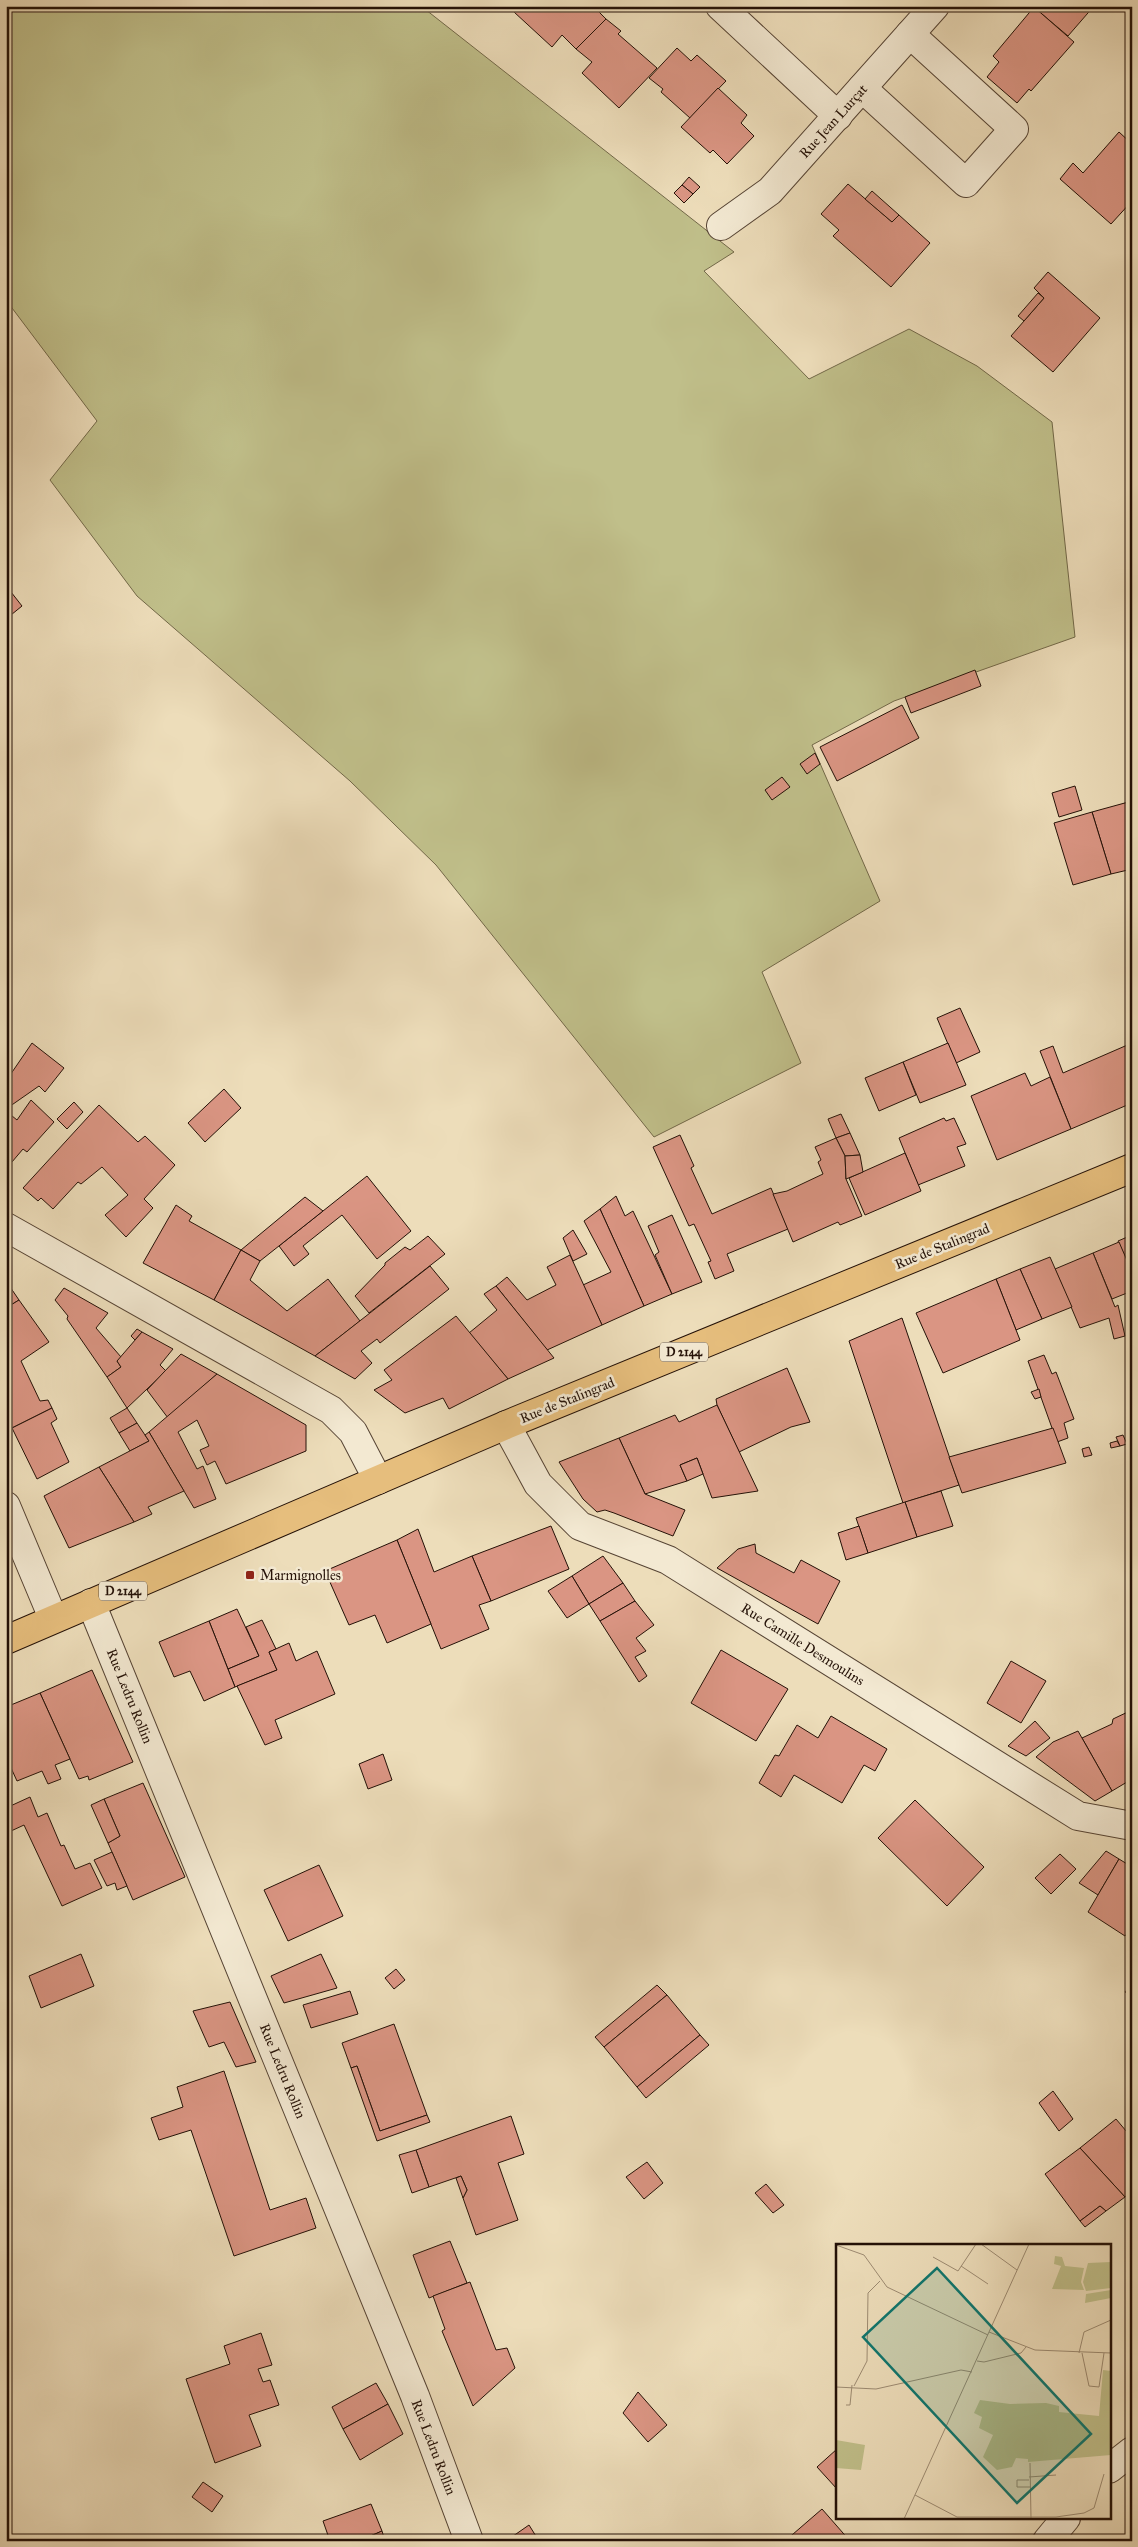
<svg xmlns="http://www.w3.org/2000/svg" width="1138" height="2547" viewBox="0 0 1138 2547" font-family="'IM FELL Great Primer',serif">
<style>
.green{fill:#c0bf8a;stroke:#726848}
.building{fill:#da9583;stroke:#241107}
.lines{fill:none;stroke-linecap:round;stroke-linejoin:round}
.minor-casing{stroke:#564434;stroke-width:30}
.primary-casing{stroke:#241107;stroke-width:30}
.minor{stroke:#f3e9d2;stroke-width:28}
.primary{stroke:#e6be7d;stroke-width:28}
.poi-dot{fill:#8f2418;stroke:#f3e9d2;stroke-width:2}
.labels{text-anchor:middle;stroke-width:5;stroke-linejoin:round;paint-order:stroke}
.shield{fill:#f3e9d2;stroke:#625244;stroke-width:1}
.shield-label{font-size:12px;font-weight:bold;fill:#241107}
.street-label{font-size:14px;fill:#241107;stroke:#f3e9d2}
.poi-label{font-size:14px;fill:#241107;stroke:#f3e9d2;text-anchor:start}
.inset-road{fill:none;stroke:#9d8b72;stroke-width:1}
.view{fill:#0f766e;fill-opacity:0.15;stroke:#0f766e;stroke-width:2.5}
.inset-edge{fill:none;stroke:#241107;stroke-width:2.5}
</style>
<rect width="100%" height="100%" fill="#edddba"/>
<filter id="stains"><feTurbulence type="fractalNoise" baseFrequency=".004" numOctaves="4"/><feColorMatrix values="0 0 0 0 .2 0 0 0 0 .09 0 0 0 0 .02 0 0 0 .5 -.17"/></filter>
<radialGradient id="worn" r=".72"><stop offset=".6" stop-color="#630" stop-opacity="0"/><stop offset="1" stop-color="#630" stop-opacity=".3"/></radialGradient>
<polygon class="green" points="6,6 421,6 734,252 704,271 809,379 909,329 977,366 1052,422 1075,637 894,701 812,745 880,901 762,972 801,1063 654,1137 436,865 350,781 137,596 50,480 97,421 6,300"/>
<g class="building">
<polygon points="519,6 593,6 606,19 576,49 562,35 552,47 514,12"/>
<polygon points="1038,6 1094,6 1068,36 1036,9"/>
<polygon points="1034,7 1074,42 1031,91 1029,89 1017,103 987,77 999,62 993,56"/>
<polygon points="606,19 621,31 618,34 657,68 619,108 582,73 592,62 576,49"/>
<polygon points="677,48 691,61 697,55 726,81 690,118 661,92 663,89 649,78"/>
<polygon points="718,88 747,115 741,123 754,136 727,164 713,150 710,153 681,127"/>
<polygon points="1119,132 1132,144 1132,201 1111,224 1060,179 1073,163 1083,173"/>
<polygon points="689,177 700,187 693,194 682,185"/>
<polygon points="848,184 892,222 899,215 930,243 891,287 833,236 839,230 821,214"/>
<polygon points="682,185 693,194 684,203 674,193"/>
<polygon points="872,191 899,215 892,222 865,199"/>
<polygon points="1048,272 1100,318 1053,372 1011,336 1044,298 1034,288"/>
<polygon points="1038,293 1044,298 1024,321 1018,316"/>
<polygon points="11,592 22,606 6,619 6,596"/>
<polygon points="975,670 981,686 911,713 905,697"/>
<polygon points="902,705 919,738 837,781 820,747"/>
<polygon points="815,753 820,764 807,774 800,764"/>
<polygon points="782,777 790,787 772,800 765,790"/>
<polygon points="1075,786 1082,810 1059,817 1052,793"/>
<polygon points="1132,801 1132,869 1111,874 1092,812"/>
<polygon points="1092,812 1111,874 1073,885 1054,823"/>
<polygon points="960,1008 980,1052 956,1063 937,1018"/>
<polygon points="32,1043 64,1068 45,1092 39,1086 6,1109 6,1081"/>
<polygon points="948,1043 966,1085 920,1103 903,1062"/>
<polygon points="1132,1043 1132,1103 1071,1129 1040,1051 1053,1046 1063,1073"/>
<polygon points="903,1062 916,1095 879,1111 865,1078"/>
<polygon points="1025,1073 1031,1086 1050,1077 1071,1129 997,1160 971,1096"/>
<polygon points="224,1089 241,1108 205,1142 188,1123"/>
<polygon points="31,1100 54,1122 27,1152 23,1149 6,1169 6,1111 17,1120"/>
<polygon points="74,1102 83,1112 67,1129 57,1119"/>
<polygon points="99,1105 138,1142 145,1136 175,1165 144,1199 153,1208 126,1237 105,1215 128,1195 102,1167 81,1184 78,1182 53,1209 41,1198 38,1201 23,1188"/>
<polygon points="841,1114 850,1133 836,1138 828,1119"/>
<polygon points="944,1118 946,1121 954,1118 966,1144 957,1147 965,1166 918,1185 899,1138"/>
<polygon points="850,1133 860,1155 845,1156 836,1138"/>
<polygon points="680,1135 694,1166 691,1168 712,1214 771,1188 788,1229 727,1254 734,1271 715,1279 708,1262 711,1261 694,1224 689,1226 653,1147"/>
<polygon points="836,1138 845,1156 846,1179 862,1216 840,1225 838,1222 793,1242 773,1194 787,1191 823,1174 818,1162 821,1160 815,1147"/>
<polygon points="905,1153 921,1191 865,1215 849,1178"/>
<polygon points="860,1155 863,1172 846,1179 845,1156"/>
<polygon points="367,1176 411,1231 377,1259 342,1215 303,1246 309,1254 294,1266 279,1246"/>
<polygon points="616,1196 625,1216 633,1211 672,1294 644,1306 600,1209"/>
<polygon points="305,1197 323,1211 260,1261 241,1250"/>
<polygon points="176,1205 192,1216 189,1221 241,1250 214,1300 143,1263"/>
<polygon points="600,1209 644,1306 602,1325 583,1285 611,1272 584,1221"/>
<polygon points="672,1215 702,1282 672,1294 655,1255 659,1252 648,1226"/>
<polygon points="573,1230 587,1254 573,1261 563,1238"/>
<polygon points="1132,1235 1132,1272 1118,1241"/>
<polygon points="428,1236 445,1254 369,1313 355,1296 385,1265 385,1263 405,1247 410,1250"/>
<polygon points="1119,1242 1132,1272 1132,1291 1112,1299 1093,1253"/>
<polygon points="241,1250 260,1261 250,1280 287,1311 328,1279 360,1321 315,1356 214,1300"/>
<polygon points="1093,1253 1115,1307 1118,1305 1125,1336 1114,1339 1109,1318 1080,1328 1055,1269"/>
<polygon points="570,1255 602,1325 547,1350 496,1286 507,1277 527,1300 556,1285 547,1267"/>
<polygon points="1050,1257 1072,1307 1042,1319 1020,1269"/>
<polygon points="430,1266 449,1289 380,1343 377,1339 361,1351 372,1363 355,1379 315,1356"/>
<polygon points="1020,1269 1042,1319 1016,1330 996,1279"/>
<polygon points="996,1279 1020,1340 943,1373 916,1313"/>
<polygon points="6,1281 19,1300 6,1308"/>
<polygon points="496,1286 554,1358 508,1379 469,1333 497,1310 484,1294"/>
<polygon points="64,1288 108,1313 96,1328 121,1357 117,1361 121,1367 107,1377 67,1319 68,1316 55,1300"/>
<polygon points="19,1300 49,1342 21,1361 40,1401 48,1400 52,1408 12,1428 6,1416 6,1308"/>
<polygon points="456,1316 508,1379 449,1409 443,1398 405,1413 374,1390 392,1380 384,1370"/>
<polygon points="902,1318 959,1485 903,1503 849,1341"/>
<polygon points="137,1329 142,1332 135,1340 131,1336"/>
<polygon points="142,1332 173,1349 160,1365 166,1371 127,1408 107,1377 121,1367 117,1361"/>
<polygon points="181,1354 217,1374 168,1418 147,1390"/>
<polygon points="1044,1355 1052,1374 1056,1372 1074,1419 1064,1423 1068,1438 1057,1442 1028,1361"/>
<polygon points="787,1368 810,1422 791,1427 739,1452 717,1405 716,1399"/>
<polygon points="217,1374 306,1425 306,1451 226,1484 215,1461 207,1465 200,1450 209,1446 197,1420 178,1432 197,1469 203,1466 216,1499 194,1508 149,1432"/>
<polygon points="1039,1389 1041,1397 1035,1399 1031,1392"/>
<polygon points="717,1405 758,1491 712,1498 697,1458 680,1465 687,1481 645,1494 619,1438 675,1415 679,1422"/>
<polygon points="52,1408 57,1419 51,1423 69,1462 37,1479 12,1428"/>
<polygon points="127,1408 137,1423 119,1433 110,1418"/>
<polygon points="137,1423 149,1441 130,1451 119,1433"/>
<polygon points="1053,1428 1066,1463 962,1493 949,1457"/>
<polygon points="149,1432 184,1491 148,1507 152,1514 134,1522 99,1467 149,1441 145,1435"/>
<polygon points="1123,1435 1127,1444 1120,1446 1116,1437"/>
<polygon points="619,1438 645,1494 685,1510 673,1536 614,1513 605,1510 597,1512 583,1499 559,1462"/>
<polygon points="1117,1441 1120,1446 1111,1448 1110,1443"/>
<polygon points="1089,1447 1092,1455 1084,1457 1082,1449"/>
<polygon points="697,1458 703,1474 687,1481 680,1465"/>
<polygon points="99,1467 134,1522 69,1548 44,1496"/>
<polygon points="941,1491 953,1526 917,1537 905,1502"/>
<polygon points="905,1502 917,1537 868,1553 856,1518"/>
<polygon points="551,1526 569,1569 491,1601 472,1556"/>
<polygon points="859,1526 868,1553 846,1560 838,1533"/>
<polygon points="418,1529 434,1572 472,1556 491,1601 479,1605 489,1629 441,1649 397,1540"/>
<polygon points="397,1540 431,1624 387,1643 375,1615 349,1625 325,1571"/>
<polygon points="755,1544 756,1553 794,1573 801,1560 840,1581 818,1624 717,1568 738,1549"/>
<polygon points="603,1556 623,1583 589,1604 572,1576"/>
<polygon points="572,1576 589,1604 567,1618 548,1591"/>
<polygon points="623,1583 635,1601 600,1621 589,1604"/>
<polygon points="635,1601 654,1625 636,1638 646,1651 635,1657 647,1676 639,1682 600,1621"/>
<polygon points="237,1609 259,1656 228,1669 209,1621"/>
<polygon points="262,1620 276,1649 269,1652 277,1670 235,1687 228,1669 259,1656 246,1627"/>
<polygon points="209,1621 235,1687 204,1701 190,1671 174,1677 159,1642"/>
<polygon points="289,1643 296,1661 317,1651 335,1694 275,1720 282,1738 265,1745 237,1686 277,1670 269,1652"/>
<polygon points="721,1650 788,1689 756,1741 691,1703"/>
<polygon points="1011,1661 1046,1681 1021,1723 987,1703"/>
<polygon points="92,1670 133,1762 89,1780 88,1776 79,1779 40,1693"/>
<polygon points="40,1693 70,1759 55,1765 61,1779 48,1784 42,1771 17,1781 6,1757 6,1707"/>
<polygon points="1132,1710 1132,1779 1112,1791 1082,1738 1112,1724 1113,1719"/>
<polygon points="831,1716 887,1749 875,1771 864,1765 842,1803 794,1775 781,1797 759,1783 775,1755 779,1756 797,1725 818,1738"/>
<polygon points="1035,1721 1050,1738 1026,1756 1008,1746"/>
<polygon points="1078,1731 1112,1791 1095,1801 1036,1757 1053,1742"/>
<polygon points="383,1754 392,1780 368,1789 359,1764"/>
<polygon points="143,1783 185,1877 133,1900 108,1843 120,1836 104,1799"/>
<polygon points="30,1797 38,1817 47,1813 61,1846 64,1845 75,1869 90,1863 102,1888 62,1906 24,1825 11,1831 6,1818 6,1808"/>
<polygon points="104,1799 120,1836 108,1843 91,1805"/>
<polygon points="915,1800 984,1867 947,1906 878,1838"/>
<polygon points="1106,1851 1119,1859 1098,1895 1079,1883"/>
<polygon points="112,1852 127,1886 117,1890 115,1883 107,1886 94,1860"/>
<polygon points="1060,1854 1076,1869 1051,1894 1035,1878"/>
<polygon points="1119,1859 1132,1867 1132,1927 1125,1936 1088,1912"/>
<polygon points="319,1865 343,1916 288,1941 264,1890"/>
<polygon points="81,1954 94,1986 41,2008 29,1976"/>
<polygon points="321,1954 337,1988 284,2003 271,1976"/>
<polygon points="396,1969 405,1980 394,1989 385,1978"/>
<polygon points="1132,1984 1132,1998 1125,1992"/>
<polygon points="657,1985 667,1995 604,2047 595,2037"/>
<polygon points="350,1991 358,2014 311,2028 303,2005"/>
<polygon points="667,1995 700,2035 637,2087 604,2047"/>
<polygon points="230,2002 256,2062 236,2067 224,2042 209,2047 193,2011"/>
<polygon points="394,2024 427,2115 380,2131 357,2066 351,2068 342,2043"/>
<polygon points="700,2035 709,2045 646,2098 637,2087"/>
<polygon points="357,2066 380,2131 427,2115 430,2122 377,2141 351,2068"/>
<polygon points="224,2071 270,2210 306,2198 316,2228 234,2256 191,2130 159,2140 151,2118 183,2107 177,2087"/>
<polygon points="1053,2091 1073,2119 1059,2131 1039,2103"/>
<polygon points="511,2116 524,2154 498,2163 518,2220 476,2235 463,2198 467,2190 461,2176 429,2187 416,2150"/>
<polygon points="1116,2119 1132,2138 1132,2192 1125,2197 1080,2148"/>
<polygon points="1080,2148 1125,2197 1106,2211 1100,2206 1080,2221 1045,2174"/>
<polygon points="416,2150 429,2187 412,2193 399,2155"/>
<polygon points="647,2162 663,2183 644,2199 626,2177"/>
<polygon points="461,2176 467,2190 463,2198 456,2178"/>
<polygon points="766,2184 784,2205 773,2213 755,2193"/>
<polygon points="1100,2206 1106,2211 1085,2227 1080,2221"/>
<polygon points="450,2241 467,2283 429,2298 413,2255"/>
<polygon points="470,2282 496,2350 507,2348 515,2368 473,2406 442,2331 445,2329 433,2296"/>
<polygon points="261,2333 272,2365 258,2369 263,2382 270,2380 279,2405 249,2415 261,2446 215,2463 186,2379 230,2364 224,2346"/>
<polygon points="6,2365 11,2378 6,2379"/>
<polygon points="376,2383 388,2404 343,2429 332,2407"/>
<polygon points="638,2392 667,2425 648,2442 623,2413"/>
<polygon points="388,2404 403,2434 360,2460 343,2429"/>
<polygon points="837,2449 837,2489 817,2467"/>
<polygon points="203,2482 223,2496 212,2512 192,2497"/>
<polygon points="371,2504 382,2531 366,2538 367,2541 330,2541 323,2521"/>
<polygon points="822,2509 850,2541 785,2541"/>
<polygon points="529,2525 539,2541 506,2541"/>
<polygon points="382,2531 385,2541 367,2541 366,2538"/>
<polygon points="410,2536 412,2541 396,2541"/>
</g>
<g class="lines">
<g class="minor-casing">
<g id="minor">
<polyline points="720,6 838,116"/>
<polyline points="862,88 966,183 1014,129 910,34"/>
<polyline points="721,226 770,191 935,6"/>
<polyline points="6,1227 331,1410 353,1432 378,1480"/>
<polyline points="506,1425 538,1484 580,1526 668,1560 1078,1816 1132,1826"/>
<polyline points="6,1506 53,1618"/>
<polyline points="91,1603 415,2396 469,2541"/>
<polyline points="1109,2469 1132,2451"/>
<polyline points="1047,2541 1066,2518"/>
</g>
</g>
<g class="primary-casing">
<polyline id="primary" points="6,1640 506,1425 1132,1168"/>
</g>
<use href="#minor" class="minor"/>
<use href="#primary" class="primary"/>
</g>
<rect class="poi-dot" x="245" y="1570" width="10" height="10" rx="2.5"/>
<g class="labels">
<g class="shield">
<rect x="660" y="1342.5" width="48" height="19" rx="4"/>
<rect x="99" y="1581.5" width="48" height="19" rx="4"/>
</g>
<g class="shield-label">
<text x="684" y="1356">D 2144</text>
<text x="123" y="1595">D 2144</text>
</g>
<g class="street-label">
<text transform="translate(833 121) rotate(-48)" y="5">Rue Jean Lurçat</text>
<text transform="translate(942 1246) rotate(-22)" y="5">Rue de Stalingrad</text>
<text transform="translate(567 1400) rotate(-22)" y="5">Rue de Stalingrad</text>
<text transform="translate(803 1644) rotate(32)" y="5">Rue Camille Desmoulins</text>
<text transform="translate(130 1696) rotate(68)" y="5">Rue Ledru Rollin</text>
<text transform="translate(283 2071) rotate(68)" y="5">Rue Ledru Rollin</text>
<text transform="translate(434 2447) rotate(69)" y="5">Rue Ledru Rollin</text>
</g>
<g class="poi-label">
<text x="260" y="1580">Marmignolles</text>
</g>
</g>
<g transform="translate(836 2244)">
<rect width="275" height="275" fill="#edddba"/>
<path d="M219 12 226 13 229 22 248 24 245 38 248 46 216 45 225 22 218 20ZM275 18V44L250 47 247 38 252 19ZM275 46V54L249 59 250 50ZM267 126 275 127V211L192 218V215L180 214 176 223 161 226 147 213 157 191 143 184 146 173 138 169 144 156 174 160 210 159 223 162V168L263 172ZM0 196 29 201 25 226 0 224Z" fill="#c0bf8a"/>
<path class="inset-road" d="M145 0 181 26M0 1 28 11 51 43 152 91M97 13 122 27 140 0M125 22 152 40M153 88 199 106 275 109M243 109 248 88 275 76M246 109 253 142 263 143 268 109M141 117 148 118 185 109 190 103M18 142 31 117 32 49 44 37M0 143 40 145 125 126 136 128M10 161H14L16 141M194 219 195 274M193 233 220 231M193 236H181V243H194M79 251 121 273H220L248 269 258 264 268 230M68 275 193 0"/>
<path class="view" d="M101 24 255 190 181 259 27 93Z"/>
<rect width="275" height="275" class="inset-edge"/>
</g>
<rect width="1138" height="2547" fill="none" stroke="#edddba" stroke-width="25"/>
<rect x="8" y="8" width="1123" height="2532" fill="none" stroke="#241107" stroke-width="2.5"/>
<rect x="12" y="12" width="1113" height="2522" fill="none" stroke="#241107"/>
<rect width="100%" height="100%" filter="url(#stains)"/>
<rect width="100%" height="100%" fill="url(#worn)"/>
</svg>
